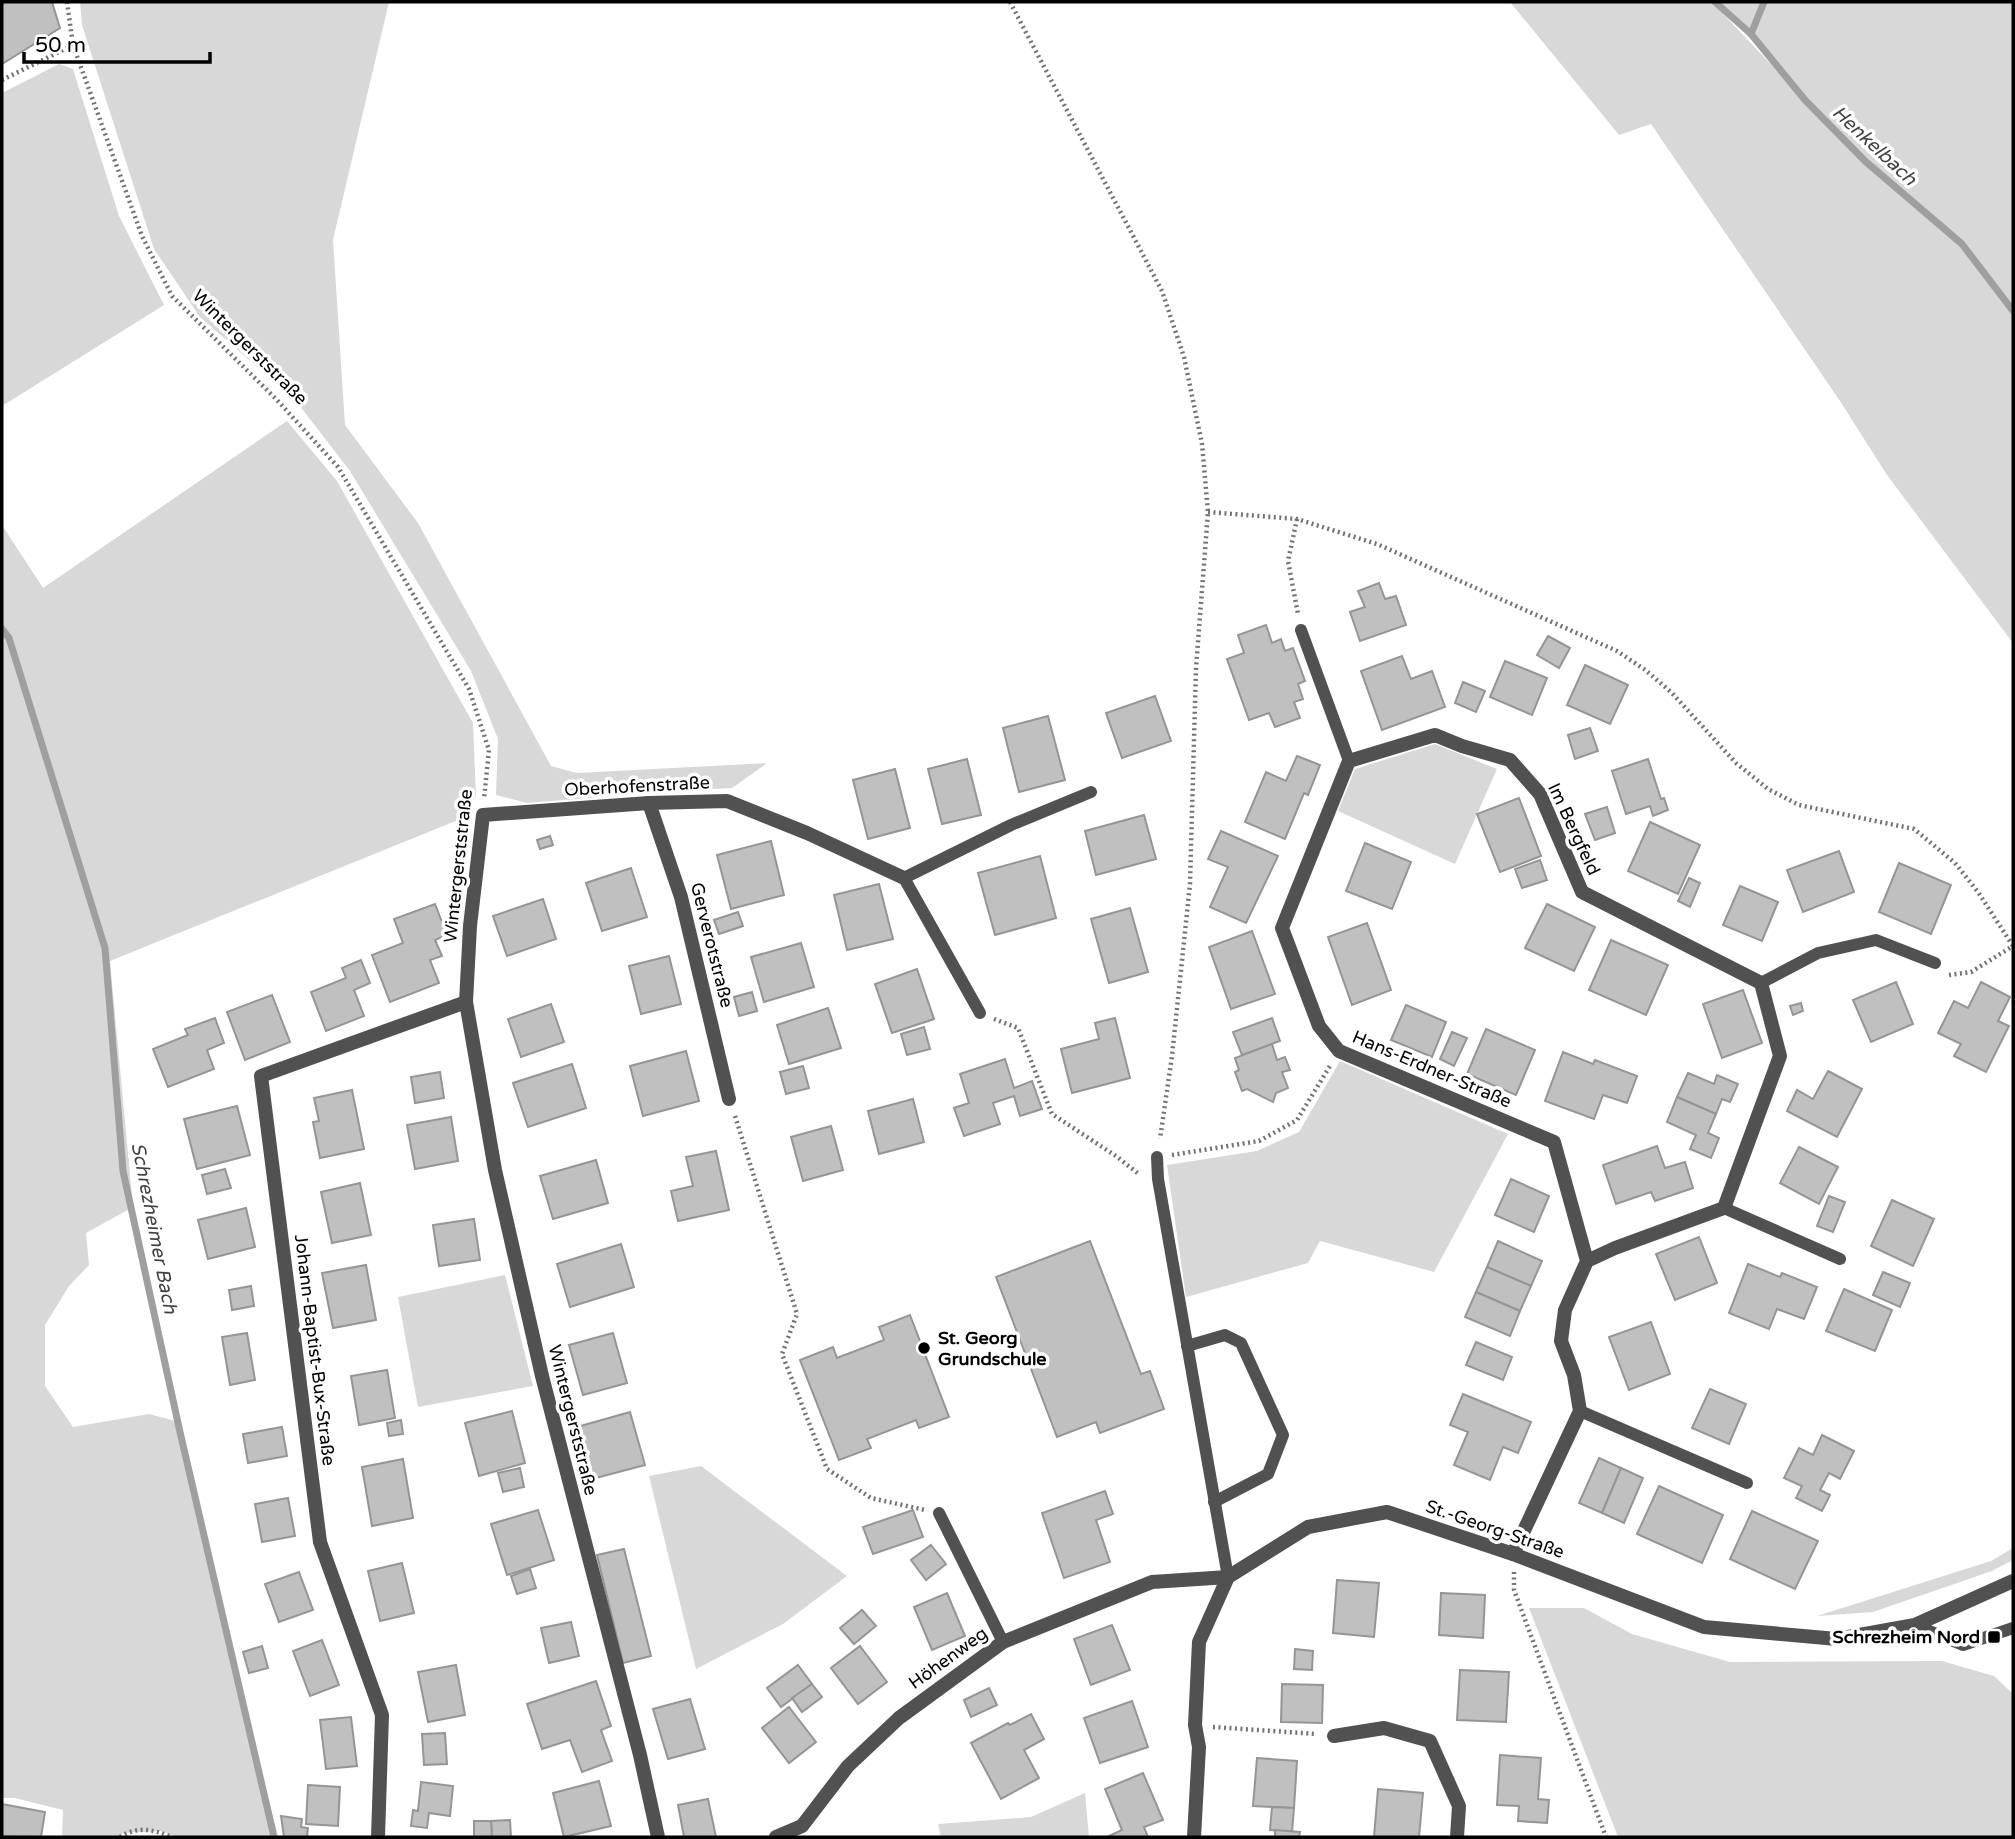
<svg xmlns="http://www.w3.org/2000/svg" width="2015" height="1839" viewBox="0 0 2015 1839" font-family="'Varela Round',sans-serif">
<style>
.green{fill:#d8d8d8}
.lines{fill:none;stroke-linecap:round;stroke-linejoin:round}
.stream{stroke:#9f9f9f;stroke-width:7}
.building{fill:#c0c0c0;stroke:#959595;stroke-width:2}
.path{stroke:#737373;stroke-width:4.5;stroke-dasharray:2 3.5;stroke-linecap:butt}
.lane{stroke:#515151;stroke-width:12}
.street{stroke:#515151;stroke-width:14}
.poi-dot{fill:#000;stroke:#fff;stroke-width:2.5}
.labels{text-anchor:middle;stroke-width:7;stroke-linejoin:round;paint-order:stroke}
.street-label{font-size:18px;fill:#000;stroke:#fff}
.poi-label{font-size:18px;font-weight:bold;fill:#000;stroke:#fff;text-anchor:start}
.water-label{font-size:19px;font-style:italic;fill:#404040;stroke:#fff}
</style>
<rect width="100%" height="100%" fill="#fff"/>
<g class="green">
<polygon points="80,2 389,2 333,240 345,425 418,523 551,766 577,773 767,763 732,788 674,791 527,803 496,795 498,739 471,671 350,471 296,401 200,317 154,249 82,25"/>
<polygon points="1510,2 1712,2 1796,91 1751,34 1715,2 2013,2 2013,643 1887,475 1840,401 1651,124 1619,135"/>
<polygon points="59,64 73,69 119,216 164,305 2,406 2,93"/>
<polygon points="287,421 337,481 473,723 476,796 463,818 110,961 133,1207 86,1233 89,1265 69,1286 45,1325 45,1386 73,1427 149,1414 175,1421 278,1837 177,1837 161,1831 123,1833 117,1837 62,1837 63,1810 15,1798 2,1798 2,525 43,588"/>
<polygon points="1435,744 1497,769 1455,864 1338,811 1355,769"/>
<polygon points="1340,1061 1508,1134 1434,1272 1320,1241 1308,1263 1186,1297 1167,1165 1257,1151 1299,1132"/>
<polygon points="505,1275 533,1386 418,1407 398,1297"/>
<polygon points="701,1466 847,1576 783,1624 696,1669 649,1476"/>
<polygon points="2013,1548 2013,1560 1992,1571 1873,1612 1817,1616 1991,1561"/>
<polygon points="1529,1608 1584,1608 1632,1634 1730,1662 1942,1661 1994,1676 2013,1694 2013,1837 1618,1837"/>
<polygon points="1085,1793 1089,1837 941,1837 938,1824 1031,1817"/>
</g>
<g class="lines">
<g class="stream">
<polyline points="1715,2 1751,34 1805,100 1865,161 1962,244 2013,311"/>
<polyline points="1751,34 1764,2"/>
<polyline points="2,629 9,638 105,948 123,1171 180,1432 274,1837"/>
</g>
</g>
<g class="building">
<polygon points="2,2 52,2 60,28 2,64"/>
<polygon points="1379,583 1385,599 1396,596 1406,625 1360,641 1350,612 1365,607 1358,591"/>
<polygon points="1266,625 1272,643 1281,639 1285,651 1293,648 1305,681 1298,684 1303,699 1294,702 1300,718 1275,727 1269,713 1249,720 1227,659 1244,653 1238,635"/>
<polygon points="1548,636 1570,648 1559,668 1537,655"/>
<polygon points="1402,656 1411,679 1432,671 1445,707 1382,730 1361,671"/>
<polygon points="1505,661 1547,678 1532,715 1490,697"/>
<polygon points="1585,665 1628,685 1610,724 1567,705"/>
<polygon points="1463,682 1485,691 1476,712 1455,703"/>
<polygon points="1155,696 1171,741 1122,758 1106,713"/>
<polygon points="1048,716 1065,780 1019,792 1003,728"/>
<polygon points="1590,728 1598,751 1575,759 1568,735"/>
<polygon points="1297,756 1320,765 1308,795 1304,793 1285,839 1245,822 1266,772 1286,781"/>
<polygon points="967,759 981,815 942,824 928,769"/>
<polygon points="1648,759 1661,799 1664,798 1668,810 1653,816 1650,806 1626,814 1612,771"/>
<polygon points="895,769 910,828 868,839 853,780"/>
<polygon points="1519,798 1541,856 1500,872 1477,814"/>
<polygon points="1607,807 1615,833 1595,840 1585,814"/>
<polygon points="1144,815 1156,859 1096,875 1085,831"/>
<polygon points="1650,822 1700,845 1678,894 1628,871"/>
<polygon points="1221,831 1278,856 1246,923 1210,907 1228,867 1208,859"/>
<polygon points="550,836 553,845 540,849 537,840"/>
<polygon points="771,841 784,895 731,909 717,855"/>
<polygon points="1365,843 1411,862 1392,909 1346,891"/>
<polygon points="1839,851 1854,892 1803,912 1787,870"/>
<polygon points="1040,856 1056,918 995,935 978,873"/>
<polygon points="1540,860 1547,880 1522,888 1515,869"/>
<polygon points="1899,863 1951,885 1931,934 1879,912"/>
<polygon points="631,868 647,917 602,931 586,883"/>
<polygon points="1689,878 1700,883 1690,907 1678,901"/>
<polygon points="879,884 893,939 847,950 834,895"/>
<polygon points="1740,886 1778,902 1762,941 1723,925"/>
<polygon points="543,899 556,939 507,956 493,916"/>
<polygon points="435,904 447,935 435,940 442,956 430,960 439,983 390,1002 372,955 403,943 394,919"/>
<polygon points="1547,904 1595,927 1574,971 1525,948"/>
<polygon points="1130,908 1148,972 1109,983 1091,919"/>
<polygon points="738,912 743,926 719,934 714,920"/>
<polygon points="1367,923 1391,990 1352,1005 1328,937"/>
<polygon points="1252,931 1275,994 1231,1009 1209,947"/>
<polygon points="1611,940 1668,965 1646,1015 1589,990"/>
<polygon points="801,943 814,987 764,1002 751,957"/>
<polygon points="669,956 681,1004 641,1014 629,966"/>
<polygon points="361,960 370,983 354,990 364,1016 326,1031 311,992 346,978 342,968"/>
<polygon points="917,969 934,1019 892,1033 875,984"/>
<polygon points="1896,982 1913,1024 1871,1042 1853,1000"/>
<polygon points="1981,982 2010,997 1998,1021 2009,1026 1986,1072 1954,1056 1961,1044 1938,1033 1954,1001 1968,1008"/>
<polygon points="1743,990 1762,1043 1722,1058 1703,1004"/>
<polygon points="752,992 757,1011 739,1016 734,997"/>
<polygon points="272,995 290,1042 245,1060 227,1012"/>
<polygon points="1801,1003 1803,1011 1793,1015 1790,1006"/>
<polygon points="551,1004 564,1042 521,1057 508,1019"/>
<polygon points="1406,1005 1446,1022 1432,1057 1391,1040"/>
<polygon points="828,1008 841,1048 789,1064 777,1025"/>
<polygon points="215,1018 224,1043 207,1050 214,1069 168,1087 153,1049 188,1035 185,1029"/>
<polygon points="1115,1018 1130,1078 1072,1093 1061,1049 1099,1039 1095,1023"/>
<polygon points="1272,1018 1280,1041 1242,1055 1233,1032"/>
<polygon points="924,1027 930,1049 907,1055 901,1034"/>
<polygon points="1486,1029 1535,1050 1516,1095 1467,1074"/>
<polygon points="1452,1032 1467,1038 1454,1066 1440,1059"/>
<polygon points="1272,1044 1277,1060 1285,1057 1290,1070 1282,1072 1288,1088 1276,1093 1273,1102 1247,1089 1242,1091 1235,1072 1239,1070 1235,1058"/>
<polygon points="686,1051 699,1101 643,1116 630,1066"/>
<polygon points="1563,1052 1593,1064 1595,1060 1637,1076 1627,1103 1603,1095 1594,1119 1545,1101"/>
<polygon points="1005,1059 1014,1088 1032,1081 1042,1109 1020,1116 1014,1096 993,1103 1000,1124 964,1136 954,1108 969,1103 960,1074"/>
<polygon points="572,1064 586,1108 528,1127 513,1083"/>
<polygon points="803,1066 809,1088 786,1094 780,1072"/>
<polygon points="1828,1071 1862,1089 1837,1137 1787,1111 1797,1090 1813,1099"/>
<polygon points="440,1072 444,1098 415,1103 411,1077"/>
<polygon points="1688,1073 1714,1084 1717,1075 1738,1084 1730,1102 1722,1099 1716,1114 1677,1097"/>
<polygon points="352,1090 364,1149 320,1158 313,1122 319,1121 314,1098"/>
<polygon points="1677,1097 1716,1114 1708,1133 1719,1138 1711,1158 1690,1149 1696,1135 1667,1122"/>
<polygon points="913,1099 924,1142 879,1154 868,1111"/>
<polygon points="237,1106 250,1155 197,1169 184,1119"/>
<polygon points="451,1117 458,1161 415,1169 407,1125"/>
<polygon points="831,1126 843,1170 803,1181 791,1137"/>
<polygon points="1657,1146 1665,1168 1685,1162 1693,1188 1655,1201 1651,1192 1616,1204 1603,1165"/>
<polygon points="1799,1147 1838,1167 1819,1204 1780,1183"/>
<polygon points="716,1151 729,1210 678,1221 671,1191 693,1186 686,1157"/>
<polygon points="596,1160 608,1203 553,1219 540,1176"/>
<polygon points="225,1169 231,1188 207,1194 202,1175"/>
<polygon points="1511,1179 1549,1196 1534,1232 1495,1215"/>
<polygon points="360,1183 371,1235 332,1243 321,1192"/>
<polygon points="1829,1196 1845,1202 1833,1232 1817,1226"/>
<polygon points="1892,1200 1934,1219 1913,1266 1871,1246"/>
<polygon points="246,1208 255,1247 208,1259 198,1220"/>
<polygon points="474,1219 480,1260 439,1266 433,1225"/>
<polygon points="1699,1237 1717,1283 1675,1300 1656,1254"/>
<polygon points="1090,1241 1141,1374 1150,1371 1164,1409 1100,1433 1096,1422 1057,1437 996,1277"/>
<polygon points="1498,1241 1542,1261 1531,1286 1487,1267"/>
<polygon points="621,1244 634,1287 570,1307 557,1264"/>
<polygon points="1748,1264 1780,1277 1782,1273 1817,1287 1804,1319 1777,1309 1769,1329 1729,1313"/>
<polygon points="366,1265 376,1320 333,1328 322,1273"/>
<polygon points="1487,1267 1531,1286 1520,1311 1476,1292"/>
<polygon points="1883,1272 1910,1283 1900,1307 1873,1295"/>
<polygon points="251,1286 254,1306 232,1310 229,1290"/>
<polygon points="1844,1289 1892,1310 1875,1351 1826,1331"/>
<polygon points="1476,1292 1520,1311 1510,1336 1465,1317"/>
<polygon points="910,1315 949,1417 919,1428 916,1420 867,1439 871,1448 839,1460 800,1360 833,1347 837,1358 884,1340 879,1327"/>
<polygon points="1651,1322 1670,1374 1629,1390 1609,1337"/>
<polygon points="247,1333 255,1380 230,1385 222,1337"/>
<polygon points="613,1333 627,1383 583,1395 569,1345"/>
<polygon points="1476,1342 1512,1357 1503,1380 1466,1365"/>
<polygon points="387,1370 395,1418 359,1425 351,1376"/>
<polygon points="1710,1389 1746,1404 1729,1444 1692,1428"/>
<polygon points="1463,1394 1531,1422 1518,1453 1503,1447 1490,1480 1454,1465 1468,1432 1450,1425"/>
<polygon points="512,1411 525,1463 479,1476 465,1423"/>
<polygon points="630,1412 645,1465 592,1479 577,1427"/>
<polygon points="401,1420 403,1434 389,1436 387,1423"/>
<polygon points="282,1427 287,1456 248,1463 243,1434"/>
<polygon points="1822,1435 1854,1451 1840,1479 1829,1473 1820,1490 1830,1495 1822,1511 1796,1498 1802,1486 1784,1478 1799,1448 1813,1455"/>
<polygon points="1599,1458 1621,1468 1602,1513 1579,1503"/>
<polygon points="403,1459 413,1518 372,1526 362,1467"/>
<polygon points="520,1468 524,1487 503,1492 498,1473"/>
<polygon points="1621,1468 1643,1478 1624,1523 1602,1513"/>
<polygon points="1659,1486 1723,1515 1702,1563 1637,1534"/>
<polygon points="1105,1491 1113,1514 1096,1520 1110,1562 1064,1578 1042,1513"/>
<polygon points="288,1498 295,1536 262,1542 255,1504"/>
<polygon points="538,1510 554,1560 507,1575 491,1524"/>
<polygon points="913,1510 923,1537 873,1554 863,1527"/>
<polygon points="1752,1511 1818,1541 1795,1589 1730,1559"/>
<polygon points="931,1545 946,1564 926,1580 911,1560"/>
<polygon points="624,1549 651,1656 623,1663 597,1555"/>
<polygon points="402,1563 414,1613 380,1621 368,1571"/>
<polygon points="530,1569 536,1588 517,1594 511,1576"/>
<polygon points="299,1572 313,1610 279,1622 265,1584"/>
<polygon points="1337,1580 1379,1583 1374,1637 1333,1633"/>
<polygon points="947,1593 965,1636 932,1650 914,1607"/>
<polygon points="1441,1593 1485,1595 1483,1638 1439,1635"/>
<polygon points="862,1610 876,1626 854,1644 840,1628"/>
<polygon points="571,1622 579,1656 549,1663 541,1628"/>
<polygon points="1112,1625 1130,1670 1091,1685 1074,1639"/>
<polygon points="322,1640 339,1685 310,1696 293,1651"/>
<polygon points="262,1646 268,1668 249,1673 243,1652"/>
<polygon points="860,1646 887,1682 858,1704 831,1668"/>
<polygon points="1295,1649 1313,1651 1312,1670 1294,1669"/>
<polygon points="456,1665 465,1715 428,1722 418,1672"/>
<polygon points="798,1665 812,1684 781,1707 767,1688"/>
<polygon points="1460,1670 1509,1672 1506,1722 1457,1720"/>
<polygon points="596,1681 611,1726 601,1730 612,1761 582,1772 570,1740 542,1749 527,1704"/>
<polygon points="812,1684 822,1697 802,1712 792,1698"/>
<polygon points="1282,1684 1323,1685 1322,1723 1281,1722"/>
<polygon points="989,1688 997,1705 971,1717 964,1700"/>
<polygon points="690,1699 705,1749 668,1759 653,1709"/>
<polygon points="1132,1701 1148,1747 1100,1763 1084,1718"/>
<polygon points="789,1707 816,1742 789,1763 762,1728"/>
<polygon points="1031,1714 1044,1739 1024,1750 1039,1778 1001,1799 971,1743 1008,1723 1010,1725"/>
<polygon points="351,1717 357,1766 326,1769 320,1720"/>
<polygon points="445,1733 447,1764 424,1765 422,1734"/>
<polygon points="1500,1755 1541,1758 1538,1799 1549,1800 1547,1823 1518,1821 1519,1806 1497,1805"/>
<polygon points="1257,1758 1297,1761 1294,1808 1253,1806"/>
<polygon points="1143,1773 1163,1820 1144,1827 1148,1837 1107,1837 1122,1830 1105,1789"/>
<polygon points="599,1781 611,1826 564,1837 553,1793"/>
<polygon points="421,1782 453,1786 450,1816 429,1813 427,1828 411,1826 413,1810 418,1811"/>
<polygon points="308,1785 340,1787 338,1826 306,1824"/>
<polygon points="1378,1789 1423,1793 1419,1837 1374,1837"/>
<polygon points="708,1799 716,1837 684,1837 678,1805"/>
<polygon points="2,1804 45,1812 41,1837 2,1836"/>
<polygon points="1272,1807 1294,1808 1292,1832 1270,1830"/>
<polygon points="281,1816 302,1819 301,1827 308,1828 307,1837 284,1837"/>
<polygon points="510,1820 511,1837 492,1837 491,1821"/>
<polygon points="474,1821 491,1821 492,1837 474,1837"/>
<polygon points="1275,1830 1300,1832 1299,1837 1275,1837"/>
</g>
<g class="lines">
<g class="path">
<polyline points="67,2 73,45 142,236 172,296 277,400 338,467 469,689 489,750 484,799"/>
<polyline points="1010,2 1162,291 1184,357 1202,444 1208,512 1196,668 1190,884 1172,1056 1160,1139"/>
<polyline points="2,80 73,45"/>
<polyline points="1208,512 1297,519 1377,544 1617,651 1644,669 1671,692 1736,763 1768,789 1799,805 1914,829 1955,863 1978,892 2013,946"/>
<polyline points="1297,519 1288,561 1298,614"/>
<polyline points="1949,975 1971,972 2013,946"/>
<polyline points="994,1019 1018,1028 1052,1114 1116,1156 1140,1175"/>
<polyline points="735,1116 797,1314 782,1354 827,1469 871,1498 925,1510"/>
<polyline points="1172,1155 1259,1141 1297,1120 1330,1066"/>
<polyline points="1514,1572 1514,1590 1606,1837"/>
<polyline points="1213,1727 1316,1734"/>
<path d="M120 1837C137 1826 153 1829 171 1837"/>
</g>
<g class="lane">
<polyline points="1301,630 1349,761"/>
<polyline points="1761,983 1818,953 1876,940 1935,963"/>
<polyline points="980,1013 904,878 1011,825 1091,792"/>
<polyline points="1157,1157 1158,1179 1228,1577"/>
<polyline points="1724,1208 1840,1259"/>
<polyline points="1187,1346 1225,1335 1241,1343 1283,1435 1268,1474 1214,1502"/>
<polyline points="1580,1411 1747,1483"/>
<polyline points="939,1513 1003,1642"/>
<polyline points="1915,1625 1963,1645 2013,1628"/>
</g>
<g class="street">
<polyline points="649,803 681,897 729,1099"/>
<polyline points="1513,1554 1580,1411 1574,1375 1561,1341 1565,1310 1587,1261 1554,1142 1339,1051 1319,1026 1282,928 1349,761 1435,735 1462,746 1510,760 1540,794 1582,892 1761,983 1780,1056 1724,1208 1615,1248 1587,1261"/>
<polyline points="1334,1736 1384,1728 1430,1741 1459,1806 1457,1837"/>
<polyline points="378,1837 382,1715 320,1542 261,1076 466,1002"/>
<polyline points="658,1837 640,1755 542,1376 495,1170 466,1002 470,926 483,815 649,803 727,801 807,833 904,878"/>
<polyline points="776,1837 802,1826 848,1766 899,1718 1003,1642 1152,1582 1228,1577"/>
<polyline points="1194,1837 1199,1747 1195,1725 1199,1642 1228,1577 1308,1527 1387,1512 1513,1554 1704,1627 1837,1639 1915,1625 2013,1581"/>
</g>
</g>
<g class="poi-dot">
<circle cx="924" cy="1348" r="7"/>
<rect x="1987" y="1630" width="14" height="14" rx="3.5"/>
</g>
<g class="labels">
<g class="street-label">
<text transform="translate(250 347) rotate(45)" y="6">Wintergerststraße</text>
<text transform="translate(637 786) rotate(-3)" y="6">Oberhofenstraße</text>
<text transform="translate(1574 829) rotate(65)" y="6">Im Bergfeld</text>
<text transform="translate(458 866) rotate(-84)" y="6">Wintergerststraße</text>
<text transform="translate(712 945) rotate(76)" y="6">Gerverotstraße</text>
<text transform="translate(1432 1069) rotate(23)" y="6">Hans-Erdner-Straße</text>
<text transform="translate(315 1350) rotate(83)" y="6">Johann-Baptist-Bux-Straße</text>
<text transform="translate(573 1420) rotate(76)" y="6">Wintergerststraße</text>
<text transform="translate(1495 1529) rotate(19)" y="6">St.-Georg-Straße</text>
<text transform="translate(948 1658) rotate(-36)" y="6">Höhenweg</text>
</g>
<g class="poi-label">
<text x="938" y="1344">St. Georg<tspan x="938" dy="21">Grundschule</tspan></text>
<text x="1980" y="1643" text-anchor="end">Schrezheim Nord</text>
</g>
<g class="water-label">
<text transform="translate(1875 145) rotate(43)" y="7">Henkelbach</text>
<text transform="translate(155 1228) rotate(79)" y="7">Schrezheimer Bach</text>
</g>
</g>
<rect width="2015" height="1839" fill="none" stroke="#000000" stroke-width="7"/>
<path d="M24 52v10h186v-10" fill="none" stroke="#000000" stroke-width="3.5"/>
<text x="35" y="52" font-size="21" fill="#000000" stroke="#ffffff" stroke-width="5" paint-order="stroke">50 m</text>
</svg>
